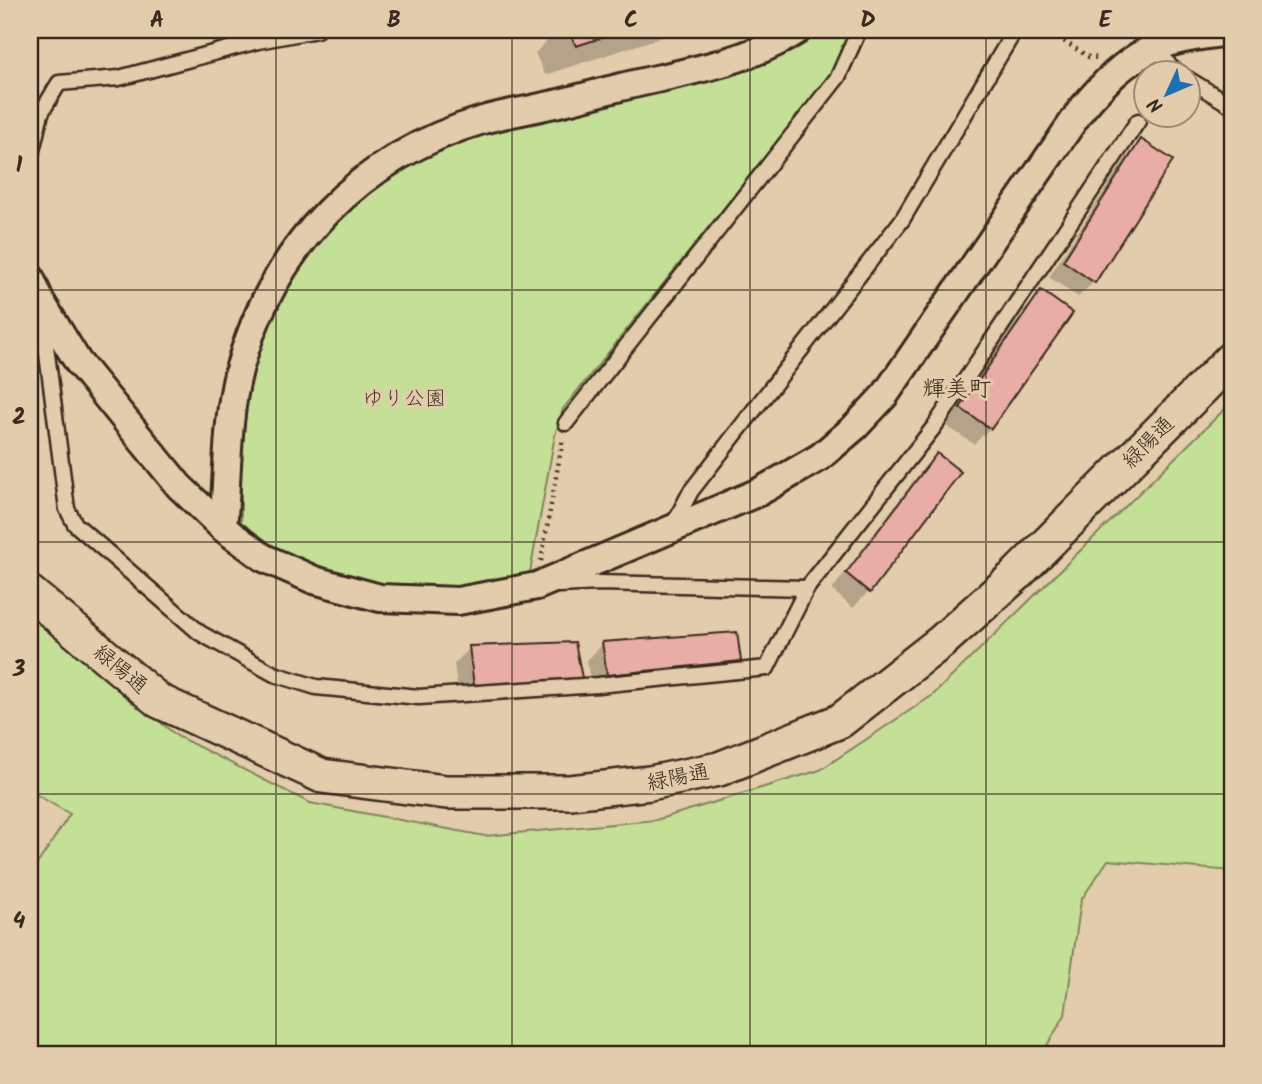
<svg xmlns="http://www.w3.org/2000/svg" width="1262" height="1084" viewBox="0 0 1262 1084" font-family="Kalam,'Klee One',sans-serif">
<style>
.green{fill:#c4e097;stroke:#80855a;stroke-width:2}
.shadow{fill:#0003}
.building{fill:#e8ada5;stroke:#3b2a1e;stroke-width:2}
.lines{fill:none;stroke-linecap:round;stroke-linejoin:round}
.service-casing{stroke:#3b2a1e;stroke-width:19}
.minor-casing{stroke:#3b2a1e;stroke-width:32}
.tertiary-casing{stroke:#3b2a1e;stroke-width:38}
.path{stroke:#3b2a1e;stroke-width:4.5;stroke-dasharray:2 5;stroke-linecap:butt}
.service{stroke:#e3ccac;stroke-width:14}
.minor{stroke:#e3ccac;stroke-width:26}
.tertiary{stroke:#e3ccac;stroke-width:33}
.grid{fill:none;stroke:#3b2a1e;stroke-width:2;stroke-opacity:0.55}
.labels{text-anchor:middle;stroke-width:6;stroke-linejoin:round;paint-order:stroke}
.park-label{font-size:21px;fill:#493c2a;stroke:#e3ccac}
.street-label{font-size:21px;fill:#3b2a1e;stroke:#e3ccac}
.neighbourhood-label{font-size:23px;fill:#3b2a1e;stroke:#e3ccac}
.neatline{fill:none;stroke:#3b2a1e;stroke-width:2.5}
.grid-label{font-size:23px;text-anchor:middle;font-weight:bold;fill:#3b2a1e}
</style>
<rect width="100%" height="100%" fill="#e3ccac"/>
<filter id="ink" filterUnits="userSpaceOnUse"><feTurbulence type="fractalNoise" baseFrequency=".0143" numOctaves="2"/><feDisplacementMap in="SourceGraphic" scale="14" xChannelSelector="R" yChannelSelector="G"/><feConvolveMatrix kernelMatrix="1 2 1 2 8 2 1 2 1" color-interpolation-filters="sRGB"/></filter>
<g filter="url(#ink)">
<g class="green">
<polygon points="815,30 851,30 836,68 563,409 555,435 529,578 465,592 392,588 347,580 246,536 241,525 241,441 251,361 271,310 324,229 372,185 459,139 798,42"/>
<polygon points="1232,402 1232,871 1108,860 1081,900 1065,1015 1042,1054 30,1054 30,875 70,814 30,791 30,614 177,736 310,803 485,836 656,820 820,770 933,695"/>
</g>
<g class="shadow">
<polygon points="558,30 684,30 545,75 535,53"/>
<polygon points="1142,141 1094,282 1078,297 1049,277 1126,157"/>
<polygon points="1042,293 1070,314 990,428 974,444 945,425 1026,308"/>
<polygon points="30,320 35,325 30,331"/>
<polygon points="937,455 958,473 868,592 853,608 832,590 921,471"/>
<polygon points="603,644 739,660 723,676 591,690 587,660"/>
<polygon points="470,648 580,678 564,694 459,701 454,664"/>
</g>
<g class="building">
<polygon points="568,30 626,30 576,46"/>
<polygon points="1141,139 1173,160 1095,283 1063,261"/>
<polygon points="1041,290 1073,313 991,429 960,408"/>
<polygon points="937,453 961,472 870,593 846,573"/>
<polygon points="737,632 741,661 607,675 602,642"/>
<polygon points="575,642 582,678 474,686 469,646"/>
</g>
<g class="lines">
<g class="service-casing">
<g id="service">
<polyline points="1157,46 1170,67 1181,74"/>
<polyline points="1188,79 1232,106"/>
<polyline points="30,159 41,113 59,83 119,78 258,41 317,30"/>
<polyline points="42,315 67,509 75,524 200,633 274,674 316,687 419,697 598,685 767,668 807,588 599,583 559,585"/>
<polyline points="566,423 838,77 859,30"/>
<polyline points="673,525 691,491 902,220 1015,30"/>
<polyline points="807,588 934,427 1138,121"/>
</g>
</g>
<g class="minor-casing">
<g id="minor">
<path d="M30 277 40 300 78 362 179 486 223 528 264 558 314 580 380 598 458 601 537 586 759 492 820 457 855 427 885 395 1081 110C1131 50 1156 40 1232 32"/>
<path d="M223 528C228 476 226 420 239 370 273 246 360 156 483 120 503 114 525 111 545 106 570 101 593 94 617 88 677 73 746 64 798 30"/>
</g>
</g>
<g class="tertiary-casing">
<polyline id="tertiary" points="30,593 159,701 322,776 446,792 570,792 650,783 719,769 840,721 941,642 1015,576 1232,358"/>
</g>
<g class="path">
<polyline points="1046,30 1089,57 1099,58"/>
<polyline points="541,561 563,438"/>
</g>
<use href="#service" class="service"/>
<use href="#minor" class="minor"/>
<use href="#tertiary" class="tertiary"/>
</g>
</g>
<path class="grid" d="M276 30V1054M512 30V1054M750 30V1054M986 30V1054M30 290H1232M30 542H1232M30 794H1232"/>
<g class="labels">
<g class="park-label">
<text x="404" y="405">ゆり公園</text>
</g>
<g class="street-label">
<text transform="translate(1148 442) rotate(-45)" y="7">緑陽通</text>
<text transform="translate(121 669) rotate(40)" y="7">緑陽通</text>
<text transform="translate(678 777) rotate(-11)" y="7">緑陽通</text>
</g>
<g class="neighbourhood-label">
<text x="957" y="396">輝美町</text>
</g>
</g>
<rect width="1262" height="1084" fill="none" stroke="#e3ccac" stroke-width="77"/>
<g transform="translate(1167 94) rotate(226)"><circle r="33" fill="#e3ccac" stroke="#a08b73" stroke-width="2"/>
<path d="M0-5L12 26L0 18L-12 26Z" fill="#1f6fb2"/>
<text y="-10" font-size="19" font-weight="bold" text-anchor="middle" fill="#3b2a1e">N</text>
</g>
<rect x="38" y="38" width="1186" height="1008" class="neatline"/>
<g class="grid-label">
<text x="157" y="27">A</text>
<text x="394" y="27">B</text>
<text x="631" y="27">C</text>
<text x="868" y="27">D</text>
<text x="1105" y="27">E</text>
<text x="19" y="172">1</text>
<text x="19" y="424">2</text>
<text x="19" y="676">3</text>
<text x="19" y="928">4</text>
</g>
</svg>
